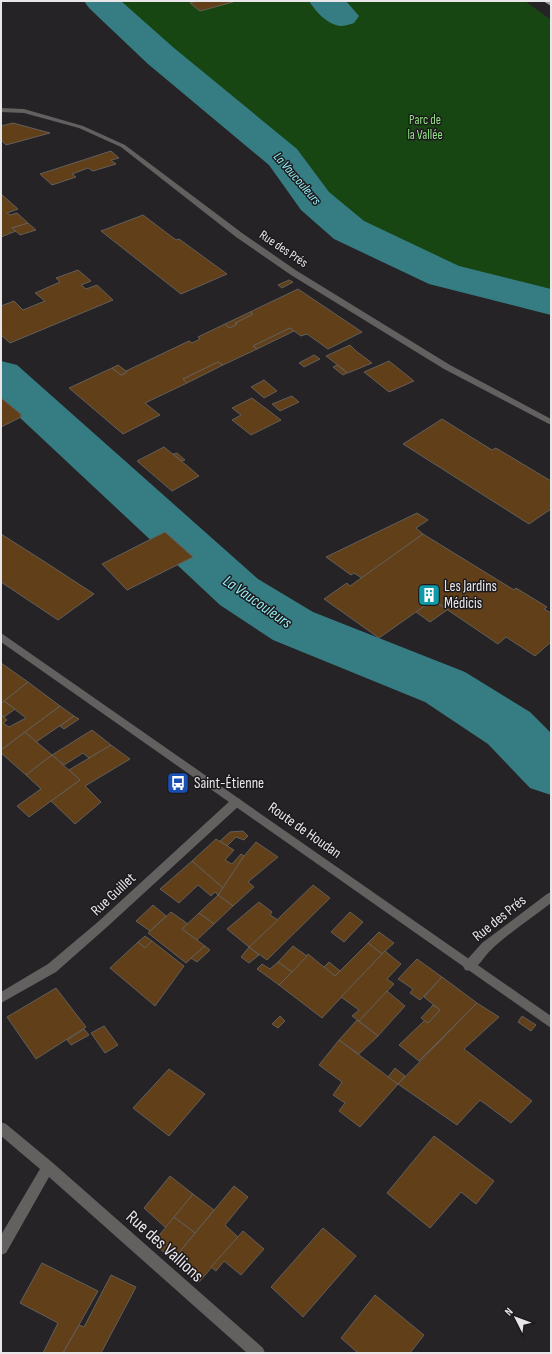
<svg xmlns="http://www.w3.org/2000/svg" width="552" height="1354" viewBox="0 0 552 1354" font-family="'Sofia Sans Condensed',sans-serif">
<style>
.green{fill:#184612}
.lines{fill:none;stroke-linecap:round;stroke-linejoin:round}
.river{fill:#357d83;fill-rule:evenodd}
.building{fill:#613f18;stroke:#635f5b}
.minor{fill:#636160;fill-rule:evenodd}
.tertiary{fill:#636160;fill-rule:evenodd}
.primary{fill:#a29d9a;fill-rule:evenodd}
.labels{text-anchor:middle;stroke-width:3;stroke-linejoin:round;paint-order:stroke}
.far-park-label{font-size:13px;fill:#8fe083;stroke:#1d1a1d}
.far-water-label{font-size:13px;font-style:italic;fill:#93f0f8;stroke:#1d1a1d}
.far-street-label{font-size:13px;fill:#e8e6e9;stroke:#1d1a1d}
.poi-label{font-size:15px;fill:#e8e6e9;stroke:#1d1a1d;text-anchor:start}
.street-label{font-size:15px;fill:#e8e6e9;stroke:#1d1a1d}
.water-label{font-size:16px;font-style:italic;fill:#93f0f8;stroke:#1d1a1d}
.near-street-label{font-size:18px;fill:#e8e6e9;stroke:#1d1a1d}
</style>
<rect width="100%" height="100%" fill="#262327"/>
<polygon class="green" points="90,1 525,1 551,20 551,313 367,243 201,96"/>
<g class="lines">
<g class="river">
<polygon points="84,1 121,1 174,48 297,149 329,192 364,221 459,266 551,289 551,315 429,284 334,239 301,210 269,165 148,64 89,8"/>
<path d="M309 1H346L359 16 354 23C350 24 345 26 341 26 328 25 316 12 309 1Z"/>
<polygon points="1,361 17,365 258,579 313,612 465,672 530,712 551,733 551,795 530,788 488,744 425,702 273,640 220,605 1,400"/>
</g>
</g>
<g class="building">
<polygon points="198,1 232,1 233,2 200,11 190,3"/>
<polygon points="13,123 50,133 6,145 1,140 1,126"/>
<polygon points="111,151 119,158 111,160 116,164 93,171 88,168 72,174 76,177 52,185 40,174"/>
<polygon points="1,194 18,209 7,213 10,215 17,213 28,223 12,228 16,231 1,237"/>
<polygon points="143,215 176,240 179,239 227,274 181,294 101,231"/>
<polygon points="28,223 36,230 20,235 12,228"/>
<polygon points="78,270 91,281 81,285 86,289 97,285 113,300 10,343 1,335 1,306 14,301 23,310 45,301 35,293 60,282 56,278"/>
<polygon points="289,280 293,282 282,288 278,285"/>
<polygon points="298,289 362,332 328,349 307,334 301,336 290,328 253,346 257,349 223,365 218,362 183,379 187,383 145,403 160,415 123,434 69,388 112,368 121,375 127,372 126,371 189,341 192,343 200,339 198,337 225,324 230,328 237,324 235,323 253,314 250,312"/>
<polygon points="250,312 253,314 235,323 237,324 230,328 225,324"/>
<polygon points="290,328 294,331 257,349 253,346"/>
<polygon points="350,345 356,351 372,363 348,373 326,356"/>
<polygon points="314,355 320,359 304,367 299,363"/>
<polygon points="389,361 414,381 389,392 364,372"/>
<polygon points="218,362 223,365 187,383 183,379"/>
<polygon points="118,365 126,371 127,372 121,375 112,368"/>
<polygon points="337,365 347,373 343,375 333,367"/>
<polygon points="264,380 277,391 264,398 251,387"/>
<polygon points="292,396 299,402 280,411 272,404"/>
<polygon points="1,398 22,415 20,415 21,417 1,427"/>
<polygon points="252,398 281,420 251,435 232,420 241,415 232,408"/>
<polygon points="442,419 492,450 496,448 551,481 551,509 529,524 403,444"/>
<polygon points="164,447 191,469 199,476 172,491 137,461"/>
<polygon points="177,453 185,460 182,461 173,454"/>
<polygon points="417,513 428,520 416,528 423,534 362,578 354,573 351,575 326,557"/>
<polygon points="165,532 193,557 127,590 102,564"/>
<polygon points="1,534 45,562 94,594 58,620 1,582"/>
<polygon points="423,534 514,590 516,588 547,607 544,609 551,613 551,642 535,656 506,637 498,644 433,600 379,638 324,599 347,583 350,586"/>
<polygon points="433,600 447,610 430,622 416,612"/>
<polygon points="1,663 28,682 1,704"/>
<polygon points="28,682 60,706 1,750 1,715 7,720 3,723 9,727 26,718 4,701"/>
<polygon points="4,701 15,709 4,717 1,715 1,704"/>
<polygon points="60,706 74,716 36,742 25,732"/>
<polygon points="74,716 79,719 64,729 60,726"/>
<polygon points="92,730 111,745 89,758 83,753 64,765 52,755"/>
<polygon points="25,732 52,755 26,775 1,753 1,750"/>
<polygon points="111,745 130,759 85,786 101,802 75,824 51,801 80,780 69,770"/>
<polygon points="52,755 80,780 29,817 17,806 41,789 26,775"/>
<polygon points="243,831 248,836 244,840 236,837 227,846 220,841 230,832"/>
<polygon points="216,839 234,850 225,860 232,864 241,854 244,856 223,888 192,861"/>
<polygon points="256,842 278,857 248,882 254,887 233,906 218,895 244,856"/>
<polygon points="192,861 223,888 218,895 215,892 211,896 198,885 179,903 160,889"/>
<polygon points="313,885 330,898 267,960 249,947"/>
<polygon points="218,895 233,906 214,924 199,913"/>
<polygon points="259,902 272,912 270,915 278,920 249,947 227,929"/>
<polygon points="153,905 166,916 150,931 136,921"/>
<polygon points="171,912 188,924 182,929 205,946 186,963 148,933"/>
<polygon points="350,912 363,922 344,942 331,932"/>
<polygon points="199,913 214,924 197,940 182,929"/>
<polygon points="379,932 394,943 382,954 368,943"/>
<polygon points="145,936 152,941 145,948 138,942"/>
<polygon points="152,941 184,966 155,1006 110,968 138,942 145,948"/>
<polygon points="368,943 382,954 322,1018 279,985 308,954 335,976"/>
<polygon points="205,946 210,950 197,962 191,958"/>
<polygon points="293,946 307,956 292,972 278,962"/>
<polygon points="249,947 259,955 249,963 241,957"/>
<polygon points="385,951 401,964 387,979 394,984 359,1021 352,1016 359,1010 341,997"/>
<polygon points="417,959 442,977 420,1000 410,993 413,989 398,979"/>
<polygon points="278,962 292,972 279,985 257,969 262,964 270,969"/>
<polygon points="329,962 340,971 335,976 324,967"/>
<polygon points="442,977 477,1003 419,1061 399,1045 425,1020 428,1023 440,1010 424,997"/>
<polygon points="56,988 86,1027 36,1059 7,1017"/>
<polygon points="387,991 405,1006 378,1036 359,1021"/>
<polygon points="477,1003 499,1017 464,1049 532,1101 511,1123 480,1100 457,1125 398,1084"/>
<polygon points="433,1005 440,1010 428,1023 421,1018"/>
<polygon points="280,1016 285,1021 278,1028 272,1024"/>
<polygon points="522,1016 536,1025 531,1031 518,1022"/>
<polygon points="357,1020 378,1036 359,1054 339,1040"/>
<polygon points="104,1026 118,1045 105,1053 91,1033"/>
<polygon points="84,1029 89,1035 71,1045 67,1040"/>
<polygon points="339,1040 398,1084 360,1127 339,1111 345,1103 333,1095 342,1082 319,1065"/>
<polygon points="395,1068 405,1076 398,1084 388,1077"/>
<polygon points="169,1069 205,1094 169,1136 133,1108"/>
<polygon points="434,1136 494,1181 476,1204 461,1192 430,1228 387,1193"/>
<polygon points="170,1176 193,1194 166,1228 144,1208"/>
<polygon points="234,1186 248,1197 225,1225 238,1237 199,1282 173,1260"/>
<polygon points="193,1194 214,1210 195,1233 174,1217"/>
<polygon points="174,1217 195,1233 173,1260 153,1243"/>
<polygon points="323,1228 356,1256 303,1317 271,1287"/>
<polygon points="243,1231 264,1249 241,1275 224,1261 216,1271 211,1267"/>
<polygon points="42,1263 98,1291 63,1353 43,1353 58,1323 20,1303"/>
<polygon points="111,1275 136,1287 101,1353 63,1353 79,1325 84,1327"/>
<polygon points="375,1295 424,1335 410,1353 358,1353 341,1338"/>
</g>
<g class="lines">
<g class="minor">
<polygon points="1,108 24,109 83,126 125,145 242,233 297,271 450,365 551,419 551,425 444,369 291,275 236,237 121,147 79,128 24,113 1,112"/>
<polygon points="236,798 240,799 241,802 240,805 107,927 56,972 1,1003 1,992 48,964 99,921 232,799"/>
<path d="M551 892V903C531 919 508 933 490 951 483 957 476 974 465 970L463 966 465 962 482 943 547 894Z"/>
<polygon points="1,1122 6,1124 53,1163 263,1348 265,1353 247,1353 49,1177 6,1253 1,1255 1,1235 40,1169 1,1136"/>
</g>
<polygon class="tertiary" points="1,633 551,1016 551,1028 1,642"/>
<polygon class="primary" points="543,1 551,1 551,6"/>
</g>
<defs>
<g id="building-square" transform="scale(1.15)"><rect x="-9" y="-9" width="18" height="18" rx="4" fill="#0f9aa8" stroke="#1d1a1d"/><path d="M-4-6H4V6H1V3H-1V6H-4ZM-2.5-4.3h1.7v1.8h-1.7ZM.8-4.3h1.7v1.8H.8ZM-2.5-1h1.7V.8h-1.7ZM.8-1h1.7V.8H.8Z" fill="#fff"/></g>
<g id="bus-square" transform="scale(1.15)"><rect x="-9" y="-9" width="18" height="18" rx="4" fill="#1a4fb4" stroke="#1d1a1d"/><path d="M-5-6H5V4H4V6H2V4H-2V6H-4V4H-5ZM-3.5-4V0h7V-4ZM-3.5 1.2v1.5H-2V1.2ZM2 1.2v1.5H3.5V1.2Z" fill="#fff"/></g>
</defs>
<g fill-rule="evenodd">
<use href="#building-square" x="429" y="595"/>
<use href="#bus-square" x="178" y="783"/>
</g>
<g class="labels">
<g class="far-park-label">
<text x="425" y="124">Parc de<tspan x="425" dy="15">la Vallée</tspan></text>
</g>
<g class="far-water-label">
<text transform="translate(298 178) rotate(49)" y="5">La Vaucouleurs</text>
</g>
<g class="far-street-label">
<text transform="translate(284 248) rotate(34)" y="5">Rue des Prés</text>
</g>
<g class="poi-label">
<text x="444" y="591">Les Jardins<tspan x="444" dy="17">Médicis</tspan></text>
<text x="194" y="788">Saint-Étienne</text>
</g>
<g class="street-label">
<text transform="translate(305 830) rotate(35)" y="5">Route de Houdan</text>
<text transform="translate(113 894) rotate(-43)" y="5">Rue Guillet</text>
<text transform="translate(499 918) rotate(-39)" y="5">Rue des Prés</text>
</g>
<g class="water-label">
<text transform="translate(258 601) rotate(35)" y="6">La Vaucouleurs</text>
</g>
<g class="near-street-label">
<text transform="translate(165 1246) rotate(42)" y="6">Rue des Vallions</text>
</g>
</g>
<rect width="552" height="1354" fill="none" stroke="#e8e6e9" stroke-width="4"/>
<g transform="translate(516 1318) rotate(312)" stroke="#1d1a1d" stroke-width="3" paint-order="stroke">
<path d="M0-3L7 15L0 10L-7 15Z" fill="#e8e6e9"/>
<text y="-6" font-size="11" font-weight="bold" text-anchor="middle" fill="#e8e6e9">N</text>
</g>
</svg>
